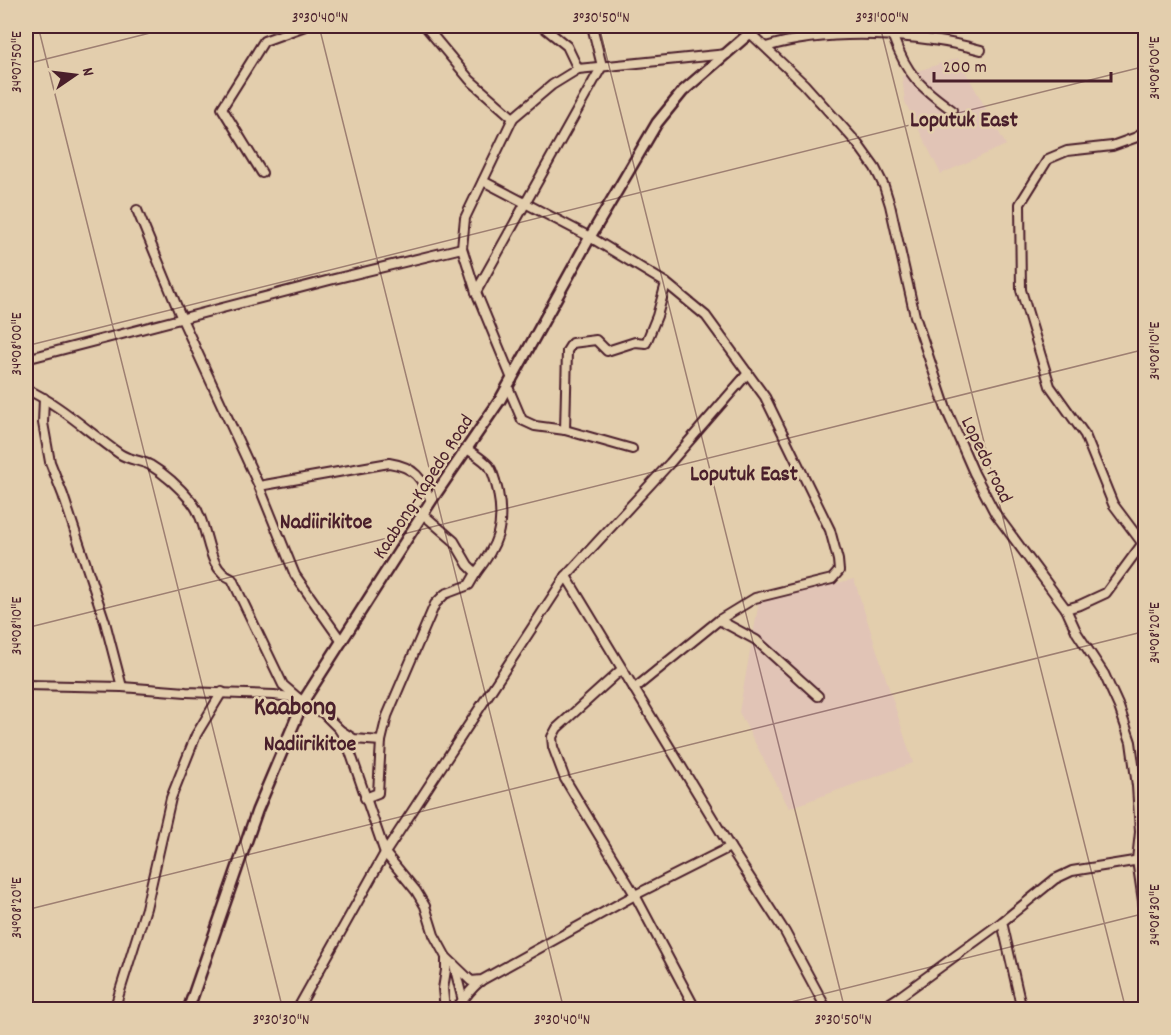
<svg xmlns="http://www.w3.org/2000/svg" width="1171" height="1035" viewBox="0 0 1171 1035" font-family="Dekko,sans-serif">
<style>
.built{fill:#e1c4b6}
.lines{fill:none;stroke-linecap:round;stroke-linejoin:round}
.minor-casing{stroke:#4a1f2b;stroke-width:12}
.major-casing{stroke:#4a1f2b;stroke-width:14}
.minor{stroke:#e3cead;stroke-width:8}
.major{stroke:#e3cead;stroke-width:9}
.ticks{fill:none;stroke:#4a1f2b;stroke-width:1.5;stroke-opacity:0.45}
.labels{text-anchor:middle;stroke-width:5;stroke-linejoin:round;paint-order:stroke}
.street-label{font-size:20px;fill:#4a1f2b;stroke:#e3cead}
.quarter-label{font-size:22px;font-weight:bold;fill:#4a1f2b;stroke:#e3cead}
.district-label{font-size:26px;font-weight:bold;fill:#4a1f2b;stroke:#e3cead}
.neatline{fill:none;stroke:#4a1f2b;stroke-width:2}
.ticks-label{font-size:15px;text-anchor:middle;fill:#4a1f2b}
</style>
<rect width="100%" height="100%" fill="#e3cead"/>
<filter id="ink" filterUnits="userSpaceOnUse"><feTurbulence type="fractalNoise" baseFrequency=".0167" numOctaves="2"/><feDisplacementMap in="SourceGraphic" scale="12" xChannelSelector="R" yChannelSelector="G"/><feConvolveMatrix kernelMatrix="1 2 1 2 8 2 1 2 1" color-interpolation-filters="sRGB"/></filter>
<g filter="url(#ink)">
<g class="built">
<polygon points="958,58 1006,145 941,174 905,102 902,76"/>
<polygon points="854,579 913,763 789,808 739,712 759,602"/>
</g>
<g class="lines">
<g class="minor-casing">
<g id="minor">
<polyline points="425,26 470,80 513,118"/>
<polyline points="542,26 567,46 578,69"/>
<polyline points="751,34 804,84 857,143 875,168 884,186 890,205 915,316 946,409 974,473 995,513 1066,609 1077,633 1104,674 1119,707 1131,742 1137,786 1140,832 1137,860 1146,921"/>
<polyline points="838,35 838,26"/>
<path d="M893 37C907 75 920 87 952 110"/>
<path d="M766 47C829 28 919 33 981 50"/>
<polyline points="262,173 222,108 264,41 305,26"/>
<polyline points="483,181 590,237 666,283 706,316 765,397 830,530 838,560 839,571 832,579 755,598 719,620 634,689"/>
<polyline points="137,210 182,319 259,486 295,575 342,642"/>
<polyline points="476,292 602,66 592,26"/>
<polyline points="26,359 330,280 462,248"/>
<polyline points="512,379 476,292 462,248 465,218 513,118 552,85 578,69 727,54"/>
<polyline points="508,387 522,420 535,426 565,430 632,449"/>
<path d="M26 389C61 405 88 432 120 454 129 460 140 460 150 465 165 474 180 488 191 501 211 525 204 568 232 579L283 685 297 697"/>
<polyline points="44,398 43,423 50,462 63,495 105,622 122,687"/>
<polyline points="565,430 567,351 572,343 596,340 607,351 635,342 646,343 657,316 666,283"/>
<path d="M467 449C474 454 483 459 489 466 494 473 496 484 498 492 505 527 497 546 476 573"/>
<path d="M259 486 389 463C415 467 422 478 431 501"/>
<polyline points="1143,544 1113,504 1085,435 1050,386 1021,290 1020,204 1048,159 1067,151 1112,146 1137,137 1146,130"/>
<polyline points="566,576 730,847 785,932 827,1010"/>
<polyline points="1066,609 1080,605 1106,593 1145,540"/>
<polyline points="719,620 756,640 818,696"/>
<polyline points="622,669 557,728 552,737 553,747 565,779 635,895 696,1010"/>
<polyline points="26,685 122,687 186,692 274,695 298,698 323,713 339,729 346,740 385,853 416,891 425,906 434,935 446,957 446,970 443,989 445,1010"/>
<polyline points="340,730 354,739 381,741"/>
<polyline points="365,798 378,793 381,741 387,716 435,604 445,594 469,585 476,573 468,565 454,541 424,515"/>
<polyline points="1002,922 1022,1010"/>
<polyline points="446,957 471,981 482,980 635,895 730,847"/>
<polyline points="454,965 463,1001"/>
<polyline points="114,1010 146,908 171,798 196,735 222,692"/>
<polyline points="297,1010 385,853 566,576 670,463 748,373"/>
<path d="M454 1010C464 1001 470 988 481 981"/>
<polyline points="879,1010 899,997 1002,922 1055,879 1072,871 1146,859"/>
</g>
</g>
<g class="major-casing">
<polyline id="major" points="188,1010 257,811 304,700 431,501 500,400 590,237 657,123 683,91 758,26"/>
</g>
<use href="#minor" class="minor"/>
<use href="#major" class="major"/>
</g>
</g>
<path class="ticks" d="M38 26 283 1010M319 26 564 1010M599 26 845 1010M880 26 1126 1010M26 64 178 26M26 346 1146 66M26 628 1146 349M26 910 1146 631M759 1010 1146 913"/>
<g class="labels">
<g class="street-label">
<text transform="translate(988 459) rotate(64)" y="7">Lopedo road</text>
<text transform="translate(422 486) rotate(-57)" y="7">Kaabong-Kapedo Road</text>
</g>
<g class="quarter-label">
<text x="964" y="126">Loputuk East</text>
<text x="744" y="480">Loputuk East</text>
<text x="326" y="528">Nadiirikitoe</text>
<text x="310" y="750">Nadiirikitoe</text>
</g>
<g class="district-label">
<text x="295" y="714">Kaabong</text>
</g>
</g>
<rect width="1171" height="1035" fill="none" stroke="#e3cead" stroke-width="66"/>
<g transform="translate(75 75) rotate(76)" stroke="#e3cead" stroke-width="4.5" paint-order="stroke">
<path d="M0-4.5L10 22L0 15L-10 22Z" fill="#4a1f2b"/>
<text y="-9" font-size="16" font-weight="bold" text-anchor="middle" fill="#4a1f2b">N</text>
</g>
<path d="M934 72v9h177v-9" fill="none" stroke="#4a1f2b" stroke-width="3"/>
<text x="943" y="72" font-size="18" fill="#4a1f2b" stroke="#e3cead" stroke-width="4.5" paint-order="stroke">200 m</text>
<rect x="33" y="33" width="1105" height="969" class="neatline"/>
<g class="ticks-label">
<text x="320" y="22">3°30'40"N</text>
<text x="601" y="22">3°30'50"N</text>
<text x="882" y="22">3°31'00"N</text>
<text transform="translate(16 62) rotate(-90)" y="5">34°07'50"E</text>
<text transform="translate(1154 68) rotate(-90)" y="5">34°08'00"E</text>
<text transform="translate(16 344) rotate(-90)" y="5">34°08'00"E</text>
<text transform="translate(1154 351) rotate(-90)" y="5">34°08'10"E</text>
<text transform="translate(16 626) rotate(-90)" y="5">34°08'10"E</text>
<text transform="translate(1154 633) rotate(-90)" y="5">34°08'20"E</text>
<text transform="translate(16 908) rotate(-90)" y="5">34°08'20"E</text>
<text transform="translate(1154 915) rotate(-90)" y="5">34°08'30"E</text>
<text x="281" y="1024">3°30'30"N</text>
<text x="562" y="1024">3°30'40"N</text>
<text x="843" y="1024">3°30'50"N</text>
</g>
</svg>
